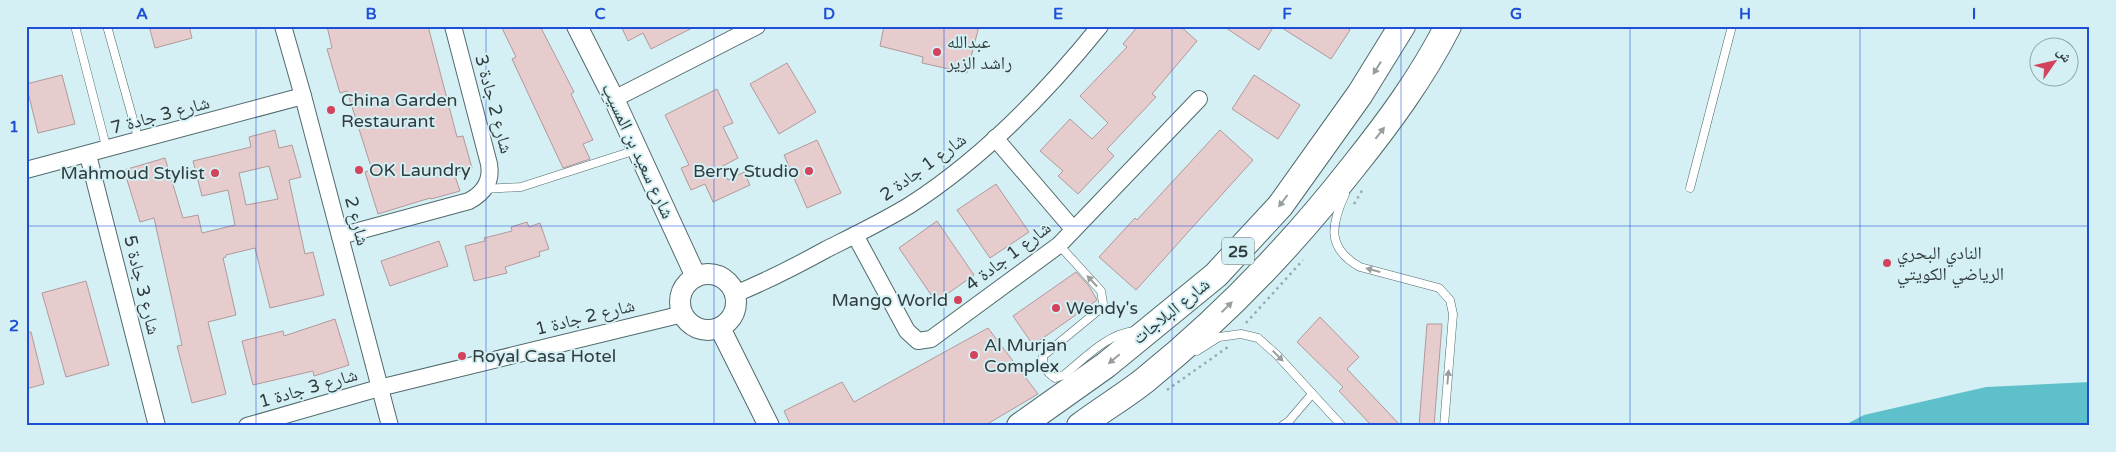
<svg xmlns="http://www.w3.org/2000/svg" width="2116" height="452" viewBox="0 0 2116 452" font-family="'Varela Round','Noto Naskh Arabic',sans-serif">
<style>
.water{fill:#5dc0cb}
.building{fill:#e6cccd;stroke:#b2999a;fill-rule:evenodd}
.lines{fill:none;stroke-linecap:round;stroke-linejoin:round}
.service-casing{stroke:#516a6c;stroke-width:9}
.minor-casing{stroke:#516a6c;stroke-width:18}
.tertiary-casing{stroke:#516a6c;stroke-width:22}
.primary-casing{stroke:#516a6c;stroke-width:28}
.path{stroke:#96abae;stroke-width:2.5;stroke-dasharray:2.5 4;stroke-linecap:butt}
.service{stroke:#fff;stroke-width:8}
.minor{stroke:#fff;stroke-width:16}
.tertiary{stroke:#fff;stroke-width:20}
.primary{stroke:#fff;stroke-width:26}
.oneway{fill:#989e9e}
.grid{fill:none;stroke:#1d4ed8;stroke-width:1;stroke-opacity:0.55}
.poi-dot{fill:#d3435b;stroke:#d4f0f4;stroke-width:2}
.labels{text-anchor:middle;stroke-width:4;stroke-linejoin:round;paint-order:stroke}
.shield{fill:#d4f0f4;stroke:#627274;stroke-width:1}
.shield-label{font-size:16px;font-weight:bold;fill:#313c3d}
.poi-label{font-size:18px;fill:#313c3d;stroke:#d4f0f4;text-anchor:start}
.street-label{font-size:18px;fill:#313c3d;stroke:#d4f0f4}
.neatline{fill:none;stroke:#1d4ed8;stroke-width:2}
.grid-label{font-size:16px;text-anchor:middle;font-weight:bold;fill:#1d4ed8}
</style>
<rect width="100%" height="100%" fill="#d4f0f4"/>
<polygon class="water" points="2090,382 2090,426 1843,426 1864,415 1986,387"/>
<g class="building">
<polygon points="149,26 189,26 192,38 155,48"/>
<polygon points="327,26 428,26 457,137 463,136 472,168 454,173 460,191 431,199 430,198 378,214 365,172 372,170 347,91 340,93 327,49 332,48"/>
<polygon points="501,26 540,26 574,92 571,94 593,140 583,144 590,159 563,168 512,59 516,57"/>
<polygon points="621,26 696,26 651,49 643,33 628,41"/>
<polygon points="884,26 979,26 967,73 922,63 923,57 880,46"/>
<polygon points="1138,26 1180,26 1197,41 1152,94 1156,97 1107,149 1114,156 1078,194 1058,176 1063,171 1040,151 1070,119 1092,139 1108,123 1080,96 1127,47 1123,44"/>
<polygon points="1223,26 1274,26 1259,50"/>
<polygon points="1279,26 1344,26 1350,30 1331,59"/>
<polygon points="787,63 816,112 779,134 750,84"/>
<polygon points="62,75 75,124 38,133 26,84"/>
<polygon points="1254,75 1300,105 1278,139 1232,109"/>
<polygon points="717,89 733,123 723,127 738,158 721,167 728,180 744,172 750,185 713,202 705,184 691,190 681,168 689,165 665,115"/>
<path d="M275 130 279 148 292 145 301 177 289 180 305 254 313 252 324 295 270 308 255 248 226 255V257L223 258 236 315 208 322 226 394 192 403 177 346 182 345 154 218 140 222 124 170 165 158 183 218 198 215 202 233 235 225 228 190 202 196 193 161 251 147 249 137ZM269 166 278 199 246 205 239 173Z"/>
<polygon points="1220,130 1253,160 1136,290 1099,257 1135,218 1137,220"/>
<polygon points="817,140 841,193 807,208 784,155"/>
<polygon points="996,184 1029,232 990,258 957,210"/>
<polygon points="937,221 974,275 936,302 899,248"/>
<polygon points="527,222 529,227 540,223 549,249 539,252 540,256 505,267 507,273 474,281 465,246 485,241 484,238 512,231 511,227"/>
<polygon points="439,241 448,266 390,286 381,261"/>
<polygon points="1076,272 1089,286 1097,300 1033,345 1013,316"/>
<polygon points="86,281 109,365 66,377 42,293"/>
<polygon points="1320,317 1359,357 1347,369 1401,426 1372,426 1339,391 1343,387 1297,342"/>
<polygon points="335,319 349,365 314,376 313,371 253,385 242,341 283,331 284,336"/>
<polygon points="1427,324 1442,324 1434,426 1419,426"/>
<polygon points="988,328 1038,394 984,426 791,426 784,411 842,382 854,402"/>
<polygon points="26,332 31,332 44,384 26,389"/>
</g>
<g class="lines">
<g class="service-casing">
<g id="service">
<polyline points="75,26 107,150"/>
<polyline points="107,26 139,141"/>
<polyline points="1690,188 1732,26"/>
<polyline points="484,189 521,187 636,150"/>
<path d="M1345 194C1331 225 1326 248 1360 267L1439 288 1450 300 1453 314 1444 426"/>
<path d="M1059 245 1101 291 1103 303 1100 309 1043 356C1043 367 1046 372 1055 378L1064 375C1085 358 1107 334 1134 331"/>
<polyline points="1197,351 1219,337 1241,334 1258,338 1277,355 1342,426"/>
<polyline points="1282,426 1289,421 1312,394"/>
</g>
</g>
<g class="minor-casing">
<g id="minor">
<polyline points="283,26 303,96 390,426"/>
<polyline points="614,99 757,26"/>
<polyline points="995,138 1073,229"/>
<polyline points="88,155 157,426"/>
<polyline points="26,170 303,96"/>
<polyline points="855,235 907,331 918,341 931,339 1059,245 1199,99"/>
<path d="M340 236 469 201C484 193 492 181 489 164L453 26"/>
<path d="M735 294C767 281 796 266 827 249 855 235 884 221 910 205 983 158 1046 93 1100 26"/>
<polyline points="247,426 379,388 683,314"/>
</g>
</g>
<g class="tertiary-casing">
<g id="tertiary">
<polyline points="577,26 614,99 696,277"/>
<circle cx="708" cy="302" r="28"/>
<polyline points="720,328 769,426"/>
</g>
</g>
<g class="primary-casing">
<g id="primary">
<polyline points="1020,426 1106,365 1216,275 1280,206 1360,94 1402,26"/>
<path d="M1080 426C1101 410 1125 396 1145 380 1223 317 1292 245 1353 167 1389 122 1422 77 1448 26"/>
</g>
</g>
<g class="path">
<polyline points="1354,204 1363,189"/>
<polyline points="1246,323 1303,260"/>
<polyline points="1167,390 1228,347"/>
</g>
<use href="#service" class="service"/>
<use href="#minor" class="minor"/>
<use href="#tertiary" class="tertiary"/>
<use href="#primary" class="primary"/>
</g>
<defs><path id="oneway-solid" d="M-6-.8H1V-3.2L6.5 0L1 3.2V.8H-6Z" transform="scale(1.25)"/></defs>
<g class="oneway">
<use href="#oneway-solid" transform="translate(1377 68) rotate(122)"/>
<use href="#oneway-solid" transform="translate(1380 133) rotate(-52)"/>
<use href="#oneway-solid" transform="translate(1283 201) rotate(127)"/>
<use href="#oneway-solid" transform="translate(1373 270) rotate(-165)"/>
<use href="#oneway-solid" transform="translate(1092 281) rotate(-133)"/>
<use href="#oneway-solid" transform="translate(1227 307) rotate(-44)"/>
<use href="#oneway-solid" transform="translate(1278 356) rotate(45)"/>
<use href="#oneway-solid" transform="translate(1114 359) rotate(140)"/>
<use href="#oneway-solid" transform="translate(1448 377) rotate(-85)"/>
</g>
<path class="grid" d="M256 26V426M486 26V426M714 26V426M944 26V426M1172 26V426M1401 26V426M1630 26V426M1860 26V426M26 226H2090"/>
<g class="poi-dot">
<circle cx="937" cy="52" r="5"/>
<circle cx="331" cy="110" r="5"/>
<circle cx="359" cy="170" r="5"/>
<circle cx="809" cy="171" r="5"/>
<circle cx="215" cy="173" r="5"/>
<circle cx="1887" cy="263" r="5"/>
<circle cx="958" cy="300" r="5"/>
<circle cx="1056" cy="308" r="5"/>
<circle cx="974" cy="355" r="5"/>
<circle cx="462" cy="356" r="5"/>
</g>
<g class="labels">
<rect class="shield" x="1222" y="237.5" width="32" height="27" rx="4"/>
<g class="shield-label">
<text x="1238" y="257">25</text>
</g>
<g class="poi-label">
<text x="947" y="48">عبدالله<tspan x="947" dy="21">راشد الزير</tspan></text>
<text x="341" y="106">China Garden<tspan x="341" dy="21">Restaurant</tspan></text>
<text x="369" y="176">OK Laundry</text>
<text x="799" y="177" text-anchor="end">Berry Studio</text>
<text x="205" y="179" text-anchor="end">Mahmoud Stylist</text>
<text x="1897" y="259">النادي البحري<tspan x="1897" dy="21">الرياضي الكويتي</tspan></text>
<text x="948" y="306" text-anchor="end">Mango World</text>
<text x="1066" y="314">Wendy's</text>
<text x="984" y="351">Al Murjan<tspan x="984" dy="21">Complex</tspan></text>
<text x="472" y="362">Royal Casa Hotel</text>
</g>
<g class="street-label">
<text transform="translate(494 104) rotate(75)" y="6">شارع 2 جادة 3</text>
<text transform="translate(160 115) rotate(-15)" y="6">شارع 3 جادة 7</text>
<text transform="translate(638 151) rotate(65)" y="6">شارع سعيد بن المسيب</text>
<text transform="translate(923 167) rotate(-36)" y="6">شارع 1 جادة 2</text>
<text transform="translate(357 221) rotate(75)" y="6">شارع 2</text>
<text transform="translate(1008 256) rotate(-37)" y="6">شارع 1 جادة 4</text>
<text transform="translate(142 285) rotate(76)" y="6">شارع 3 جادة 5</text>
<text transform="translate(1171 311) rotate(-39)" y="6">شارع البلاجات</text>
<text transform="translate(585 317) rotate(-14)" y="6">شارع 2 جادة 1</text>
<text transform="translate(308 388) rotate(-16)" y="6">شارع 3 جادة 1</text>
</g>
</g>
<rect width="2116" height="452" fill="none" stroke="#d4f0f4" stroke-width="55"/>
<g transform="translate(2054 62) rotate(56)"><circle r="24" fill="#d4f0f4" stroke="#93a8ab"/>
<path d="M0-4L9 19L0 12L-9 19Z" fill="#d3435b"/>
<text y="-8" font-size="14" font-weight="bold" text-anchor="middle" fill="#313c3d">ش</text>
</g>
<rect x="28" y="28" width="2060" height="396" class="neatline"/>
<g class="grid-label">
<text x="142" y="19">A</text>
<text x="371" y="19">B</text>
<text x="600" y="19">C</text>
<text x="829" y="19">D</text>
<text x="1058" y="19">E</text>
<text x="1287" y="19">F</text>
<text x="1516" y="19">G</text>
<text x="1745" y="19">H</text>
<text x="1974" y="19">I</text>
<text x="14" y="132">1</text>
<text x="14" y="331">2</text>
</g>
</svg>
